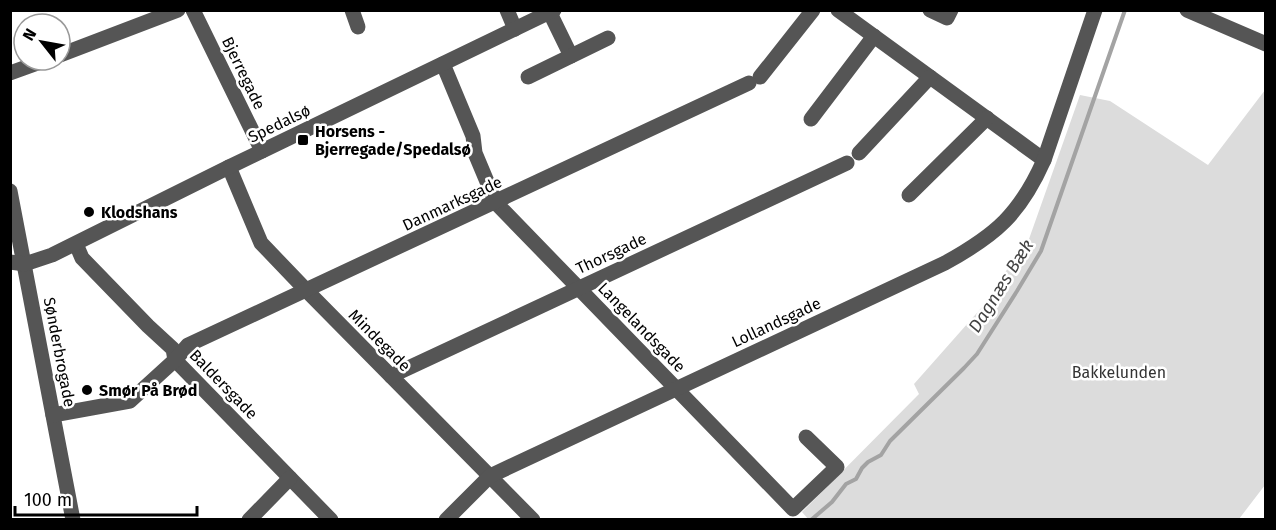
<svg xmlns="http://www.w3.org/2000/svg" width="1276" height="530" viewBox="0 0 1276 530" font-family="'Fira Sans',sans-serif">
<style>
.green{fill:#dcdcdc}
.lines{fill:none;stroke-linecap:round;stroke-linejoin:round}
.stream{stroke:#a3a3a3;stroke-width:4}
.minor{stroke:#555;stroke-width:15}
.poi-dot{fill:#000;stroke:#fff;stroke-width:2}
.labels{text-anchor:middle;stroke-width:5;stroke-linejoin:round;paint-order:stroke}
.street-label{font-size:16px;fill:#000;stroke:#fff}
.poi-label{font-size:16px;font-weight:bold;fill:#000;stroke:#fff;text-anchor:start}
.park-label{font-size:16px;fill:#333;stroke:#fff}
.water-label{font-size:18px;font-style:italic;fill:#444;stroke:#fff}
</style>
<rect width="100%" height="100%" fill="#fff"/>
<polygon class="green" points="1265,90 1265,485 1239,519 809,520 802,512 919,394 914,384 991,297 1024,240 1029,239 1080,95 1110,101 1208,165"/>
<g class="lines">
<polyline class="stream" points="811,520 832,502 846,484 856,479 862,468 868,462 881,455 890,441 964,368 977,354 1017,291 1041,251 1125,10"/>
<g class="minor">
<polyline points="193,10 262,151"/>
<polyline points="352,10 358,27"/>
<polyline points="507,10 515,29"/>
<polyline points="838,10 1044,160"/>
<polyline points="930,10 947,18 951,10"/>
<polyline points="1187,10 1266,44"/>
<polyline points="550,13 571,56"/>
<polyline points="60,55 178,10"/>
<polyline points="443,64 473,136 475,153 496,203 793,509 837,467 806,437"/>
<polyline points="10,73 46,60"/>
<polyline points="528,77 608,38"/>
<polyline points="760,77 813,10"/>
<polyline points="811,119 874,36"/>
<polyline points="859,153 930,77"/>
<polyline points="229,167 261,243 306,290 533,520"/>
<polyline points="10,191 73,520"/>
<polyline points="909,195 987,118"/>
<polyline points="76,244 82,258 148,326 173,349 175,360 331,520"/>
<polyline points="10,262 25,264 52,255 229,167 554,10"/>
<polyline points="391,376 847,163"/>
<polyline points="53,415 130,401 175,360 188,345 749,83"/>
<polyline points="249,520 290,478"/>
<path d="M446 520 490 476 945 263C996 235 1020 214 1044 160L1095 10"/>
</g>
</g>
<g class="poi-dot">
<rect x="297" y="134" width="12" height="12" rx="3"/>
<circle cx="89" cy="212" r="6"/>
<circle cx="87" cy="390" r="6"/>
</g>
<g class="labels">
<g class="street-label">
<text transform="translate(244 73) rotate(64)" y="6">Bjerregade</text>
<text transform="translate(279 123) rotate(-26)" y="6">Spedalsø</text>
<text transform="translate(452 203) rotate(-25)" y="6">Danmarksgade</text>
<text transform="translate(611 253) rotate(-25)" y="6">Thorsgade</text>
<text transform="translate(776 322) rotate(-25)" y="6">Lollandsgade</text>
<text transform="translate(642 327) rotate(46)" y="6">Langelandsgade</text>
<text transform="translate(380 340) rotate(45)" y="6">Mindegade</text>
<text transform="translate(60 352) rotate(79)" y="6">Sønderbrogade</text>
<text transform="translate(224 384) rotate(46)" y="6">Baldersgade</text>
</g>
<g class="poi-label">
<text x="315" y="137">Horsens -<tspan x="315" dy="18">Bjerregade/Spedalsø</tspan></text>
<text x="101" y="218">Klodshans</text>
<text x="99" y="396">Smør På Brød</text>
</g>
<g class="park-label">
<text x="1119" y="378">Bakkelunden</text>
</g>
<g class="water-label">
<text transform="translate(1001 286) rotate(-58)" y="6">Dagnæs Bæk</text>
</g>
</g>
<rect width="1276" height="530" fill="none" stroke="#000000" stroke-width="24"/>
<g transform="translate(42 42) rotate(301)"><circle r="28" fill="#ffffff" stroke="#999999" stroke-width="1.5"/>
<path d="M0-4.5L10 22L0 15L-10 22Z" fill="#000000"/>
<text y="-9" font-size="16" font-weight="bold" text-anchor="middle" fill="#000000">N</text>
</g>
<path d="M15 506v9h182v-9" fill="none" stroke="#000000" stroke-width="3"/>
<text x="24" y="506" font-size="18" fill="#000000" stroke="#ffffff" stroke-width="4.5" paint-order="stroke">100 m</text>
</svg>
